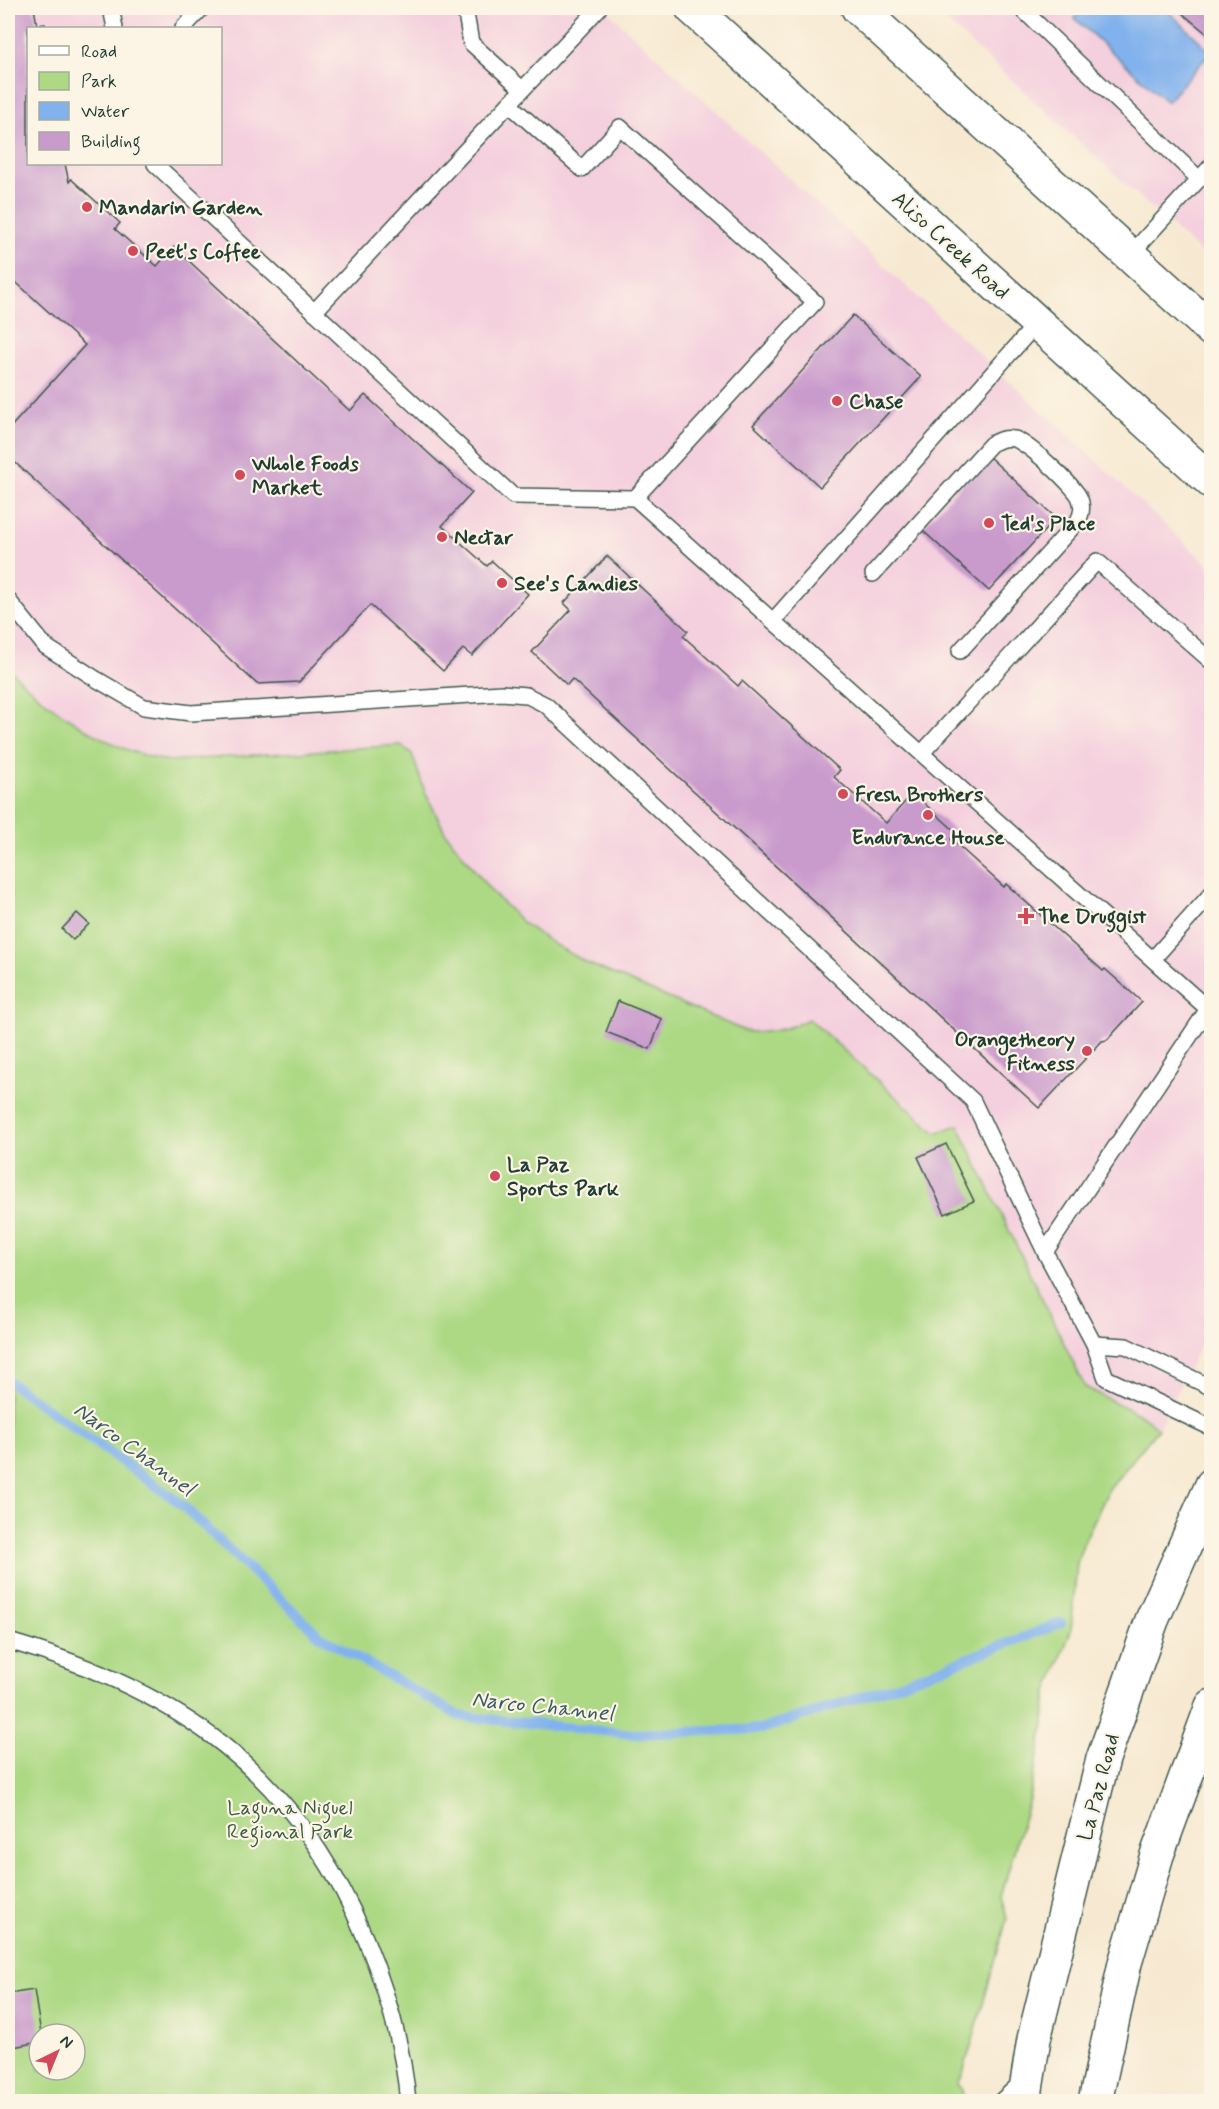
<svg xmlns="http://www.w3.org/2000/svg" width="1219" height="2109" viewBox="0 0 1219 2109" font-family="Mynerve,sans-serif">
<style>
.built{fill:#f4cfde;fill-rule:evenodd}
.green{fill:#add985;stroke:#668b5c;stroke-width:1.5;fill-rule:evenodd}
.water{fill:#82b2ed;stroke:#507890;stroke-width:1.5}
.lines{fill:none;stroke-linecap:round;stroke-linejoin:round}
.stream{stroke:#82b2ed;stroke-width:10}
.building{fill:#c99acc}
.service-casing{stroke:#3f574c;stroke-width:18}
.secondary-casing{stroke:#3f574c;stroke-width:36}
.primary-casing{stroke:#3f574c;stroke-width:36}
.service{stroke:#fff;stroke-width:15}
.secondary{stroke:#fff;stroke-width:33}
.primary{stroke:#fff;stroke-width:33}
.poi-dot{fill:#d1495b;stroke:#fcf5e5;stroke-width:2}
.labels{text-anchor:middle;stroke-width:4.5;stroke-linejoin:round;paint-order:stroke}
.poi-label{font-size:21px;font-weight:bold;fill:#1f3d34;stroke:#fcf5e5;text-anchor:start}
.street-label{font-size:21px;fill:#1f3d34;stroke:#fcf5e5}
.park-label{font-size:21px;fill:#3b5c44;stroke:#fcf5e5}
.water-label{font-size:22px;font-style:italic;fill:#385a62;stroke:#fcf5e5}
</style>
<rect width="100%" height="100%" fill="#fcf5e5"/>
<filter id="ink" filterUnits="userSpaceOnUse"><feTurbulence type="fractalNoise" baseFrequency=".0167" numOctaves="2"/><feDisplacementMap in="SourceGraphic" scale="12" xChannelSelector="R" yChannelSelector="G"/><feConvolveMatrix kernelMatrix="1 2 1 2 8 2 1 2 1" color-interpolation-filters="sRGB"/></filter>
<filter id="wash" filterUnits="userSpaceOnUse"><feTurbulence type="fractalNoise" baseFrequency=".008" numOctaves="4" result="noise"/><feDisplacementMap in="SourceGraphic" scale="24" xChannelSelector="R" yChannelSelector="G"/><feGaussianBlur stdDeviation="1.35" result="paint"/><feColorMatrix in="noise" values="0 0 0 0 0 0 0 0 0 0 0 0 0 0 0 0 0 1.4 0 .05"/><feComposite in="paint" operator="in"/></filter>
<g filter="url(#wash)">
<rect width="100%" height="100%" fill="#f7e9d1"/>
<g class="built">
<path d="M8 8H604L1211 567V1324L1158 1429 1146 1418 1085 1387 936 1133 863 1067 809 1020 797 1025 760 1033 745 1031 587 963 536 933 510 912 490 890 445 832 425 792 412 754 401 745 169 761 154 759 119 745 82 727 47 703 8 668ZM28 28H220V164H28Z"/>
<polygon points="932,8 1211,8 1211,262"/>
</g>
<path class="green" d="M8 668C47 708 113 754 170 761L401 745 412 754 425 792 445 832 490 890 523 923 555 945 587 963 745 1031C767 1035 789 1029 809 1019L936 1133 958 1125 1085 1387 1146 1418 1158 1429 1109 1489 1083 1544 1077 1563 1071 1630 1047 1695 1043 1731 1028 1803 1001 1896 1007 1919 971 2046 963 2073 957 2084 962 2090 964 2101H8ZM39 2034H75V2070H39Z"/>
<polygon class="water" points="1084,8 1165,8 1211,52 1167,102 1074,18"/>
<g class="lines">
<polyline class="stream" points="8,1381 180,1503 320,1636 459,1716 632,1734 762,1729 895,1686 1061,1623"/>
</g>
<g id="blocks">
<g class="building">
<polygon points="8,8 34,8 37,25 45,24 46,28 28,28 28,164 65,164 69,182 71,179 120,223 115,229 157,266 174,247 350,411 365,395 472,493 442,526 487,566 492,561 528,594 472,656 463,649 443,671 370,605 299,682 257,684 8,456 8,430 85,345 8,275"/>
<polygon points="1176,8 1212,8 1212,38"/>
<polygon points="853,315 921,377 820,487 753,425"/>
<polygon points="988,456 1056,518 989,591 921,529"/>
<polygon points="607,556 688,631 683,636 738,686 742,681 840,770 834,777 886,823 913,793 956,832 951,839 1004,887 1006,884 1103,971 1105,969 1142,1002 1107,1040 1102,1041 1039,1108 572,679 567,685 532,652 571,610 564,603"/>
<polygon points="77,913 89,924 73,940 62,929"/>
<polygon points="618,1001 662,1019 650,1049 606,1032"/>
<polygon points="946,1144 974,1201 945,1214 918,1157"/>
<polygon points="34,1990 41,2034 39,2034 39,2042 8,2048 8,1994"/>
</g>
</g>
</g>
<g filter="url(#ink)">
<use href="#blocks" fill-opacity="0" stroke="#3f574c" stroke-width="1.5"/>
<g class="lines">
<g class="service-casing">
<g id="service">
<polyline points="111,8 115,28"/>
<polyline points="465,8 471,43 522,89"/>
<polyline points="1021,8 1199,179"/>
<polyline points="183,28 202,8"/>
<polyline points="509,104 582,169 620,127 815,302 635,498"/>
<polyline points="155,164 513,496 635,498 1208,1009 1045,1252 1094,1344 1106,1378 1212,1428"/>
<polyline points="1130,255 1212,165"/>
<polyline points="314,312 599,8"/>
<path d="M873 574 991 444C999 440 1005 437 1014 439 1026 441 1076 487 1080 499 1083 507 1082 513 1078 521L960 651"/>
<polyline points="8,600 45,646 96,679 144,707 191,713 502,693 526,695 546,705 973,1101 1045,1252"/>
<polyline points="773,621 1037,323"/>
<polyline points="922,753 1097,561 1212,662"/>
<polyline points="1153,959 1212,893"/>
<polyline points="1094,1344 1126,1346 1212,1388"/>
<path d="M8 1641C178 1690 296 1772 366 1940 387 1991 403 2045 408 2102"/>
<polyline points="1000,2102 1023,2081"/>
</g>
</g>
<g class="secondary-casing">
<g id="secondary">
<polyline points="1024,2102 1034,2039 1103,1759 1152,1620 1212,1485"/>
<polyline points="1095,2102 1125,1963 1157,1855 1212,1706"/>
</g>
</g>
<g class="primary-casing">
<g id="primary">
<polyline points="692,8 1212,482"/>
<polyline points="858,8 1212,330"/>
</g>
</g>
<use href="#service" class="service"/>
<use href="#secondary" class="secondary"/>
<use href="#primary" class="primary"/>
</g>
</g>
<g class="poi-dot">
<circle cx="87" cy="207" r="6"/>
<circle cx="133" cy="251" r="6"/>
<circle cx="837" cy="401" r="6"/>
<circle cx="240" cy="475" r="6"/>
<circle cx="989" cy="523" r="6"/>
<circle cx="442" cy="537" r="6"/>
<circle cx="502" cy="583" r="6"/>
<circle cx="843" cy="794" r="6"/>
<circle cx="928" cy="815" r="6"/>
<path d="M1023 907h6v6h6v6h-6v6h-6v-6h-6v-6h6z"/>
<circle cx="1087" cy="1051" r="6"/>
<circle cx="495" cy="1176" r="6"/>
</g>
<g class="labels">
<g class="poi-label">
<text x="99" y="214">Mandarin Garden</text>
<text x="145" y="258">Peet's Coffee</text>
<text x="849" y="408">Chase</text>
<text x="252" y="470">Whole Foods<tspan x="252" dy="24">Market</tspan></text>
<text x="1001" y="530">Ted's Place</text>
<text x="454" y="544">Nectar</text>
<text x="514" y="590">See's Candies</text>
<text x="855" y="801">Fresh Brothers</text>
<text x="928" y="844" text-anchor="middle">Endurance House</text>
<text x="1038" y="923">The Druggist</text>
<text x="1075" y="1046" text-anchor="end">Orangetheory<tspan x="1075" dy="24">Fitness</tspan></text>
<text x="507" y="1171">La Paz<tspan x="507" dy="24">Sports Park</tspan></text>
</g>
<g class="street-label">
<text transform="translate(951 245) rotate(42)" y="7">Aliso Creek Road</text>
<text transform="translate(1098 1787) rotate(-75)" y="7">La Paz Road</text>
</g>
<g class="park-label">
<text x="290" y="1814">Laguna Niguel<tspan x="290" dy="24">Regional Park</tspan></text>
</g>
<g class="water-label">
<text transform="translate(135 1448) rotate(36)" y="8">Narco Channel</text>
<text transform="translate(543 1705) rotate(6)" y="8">Narco Channel</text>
</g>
</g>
<rect width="1219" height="2109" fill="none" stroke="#fcf5e5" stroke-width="30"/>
<rect x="27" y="27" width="195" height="138" fill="#fcf5e5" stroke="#a4ab9e" stroke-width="1.5"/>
<rect x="39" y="46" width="30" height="9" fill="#ffffff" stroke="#a4ab9e" stroke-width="1.5"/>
<text x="81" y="57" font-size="18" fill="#1f3d34">Road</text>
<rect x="39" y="72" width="30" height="18" fill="#add985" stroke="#a4ab9e" stroke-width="1.5"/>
<text x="81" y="87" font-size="18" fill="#1f3d34">Park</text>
<rect x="39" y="102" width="30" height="18" fill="#82b2ed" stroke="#a4ab9e" stroke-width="1.5"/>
<text x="81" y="117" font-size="18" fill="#1f3d34">Water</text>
<rect x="39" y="132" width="30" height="18" fill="#c99acc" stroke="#a4ab9e" stroke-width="1.5"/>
<text x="81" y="147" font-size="18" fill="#1f3d34">Building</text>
<g transform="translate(57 2052) rotate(43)"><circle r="28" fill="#fcf5e5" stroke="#a4ab9e" stroke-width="1.5"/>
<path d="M0-4.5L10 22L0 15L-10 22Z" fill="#d1495b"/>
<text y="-9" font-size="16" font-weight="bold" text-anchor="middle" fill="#1f3d34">N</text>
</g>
</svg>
